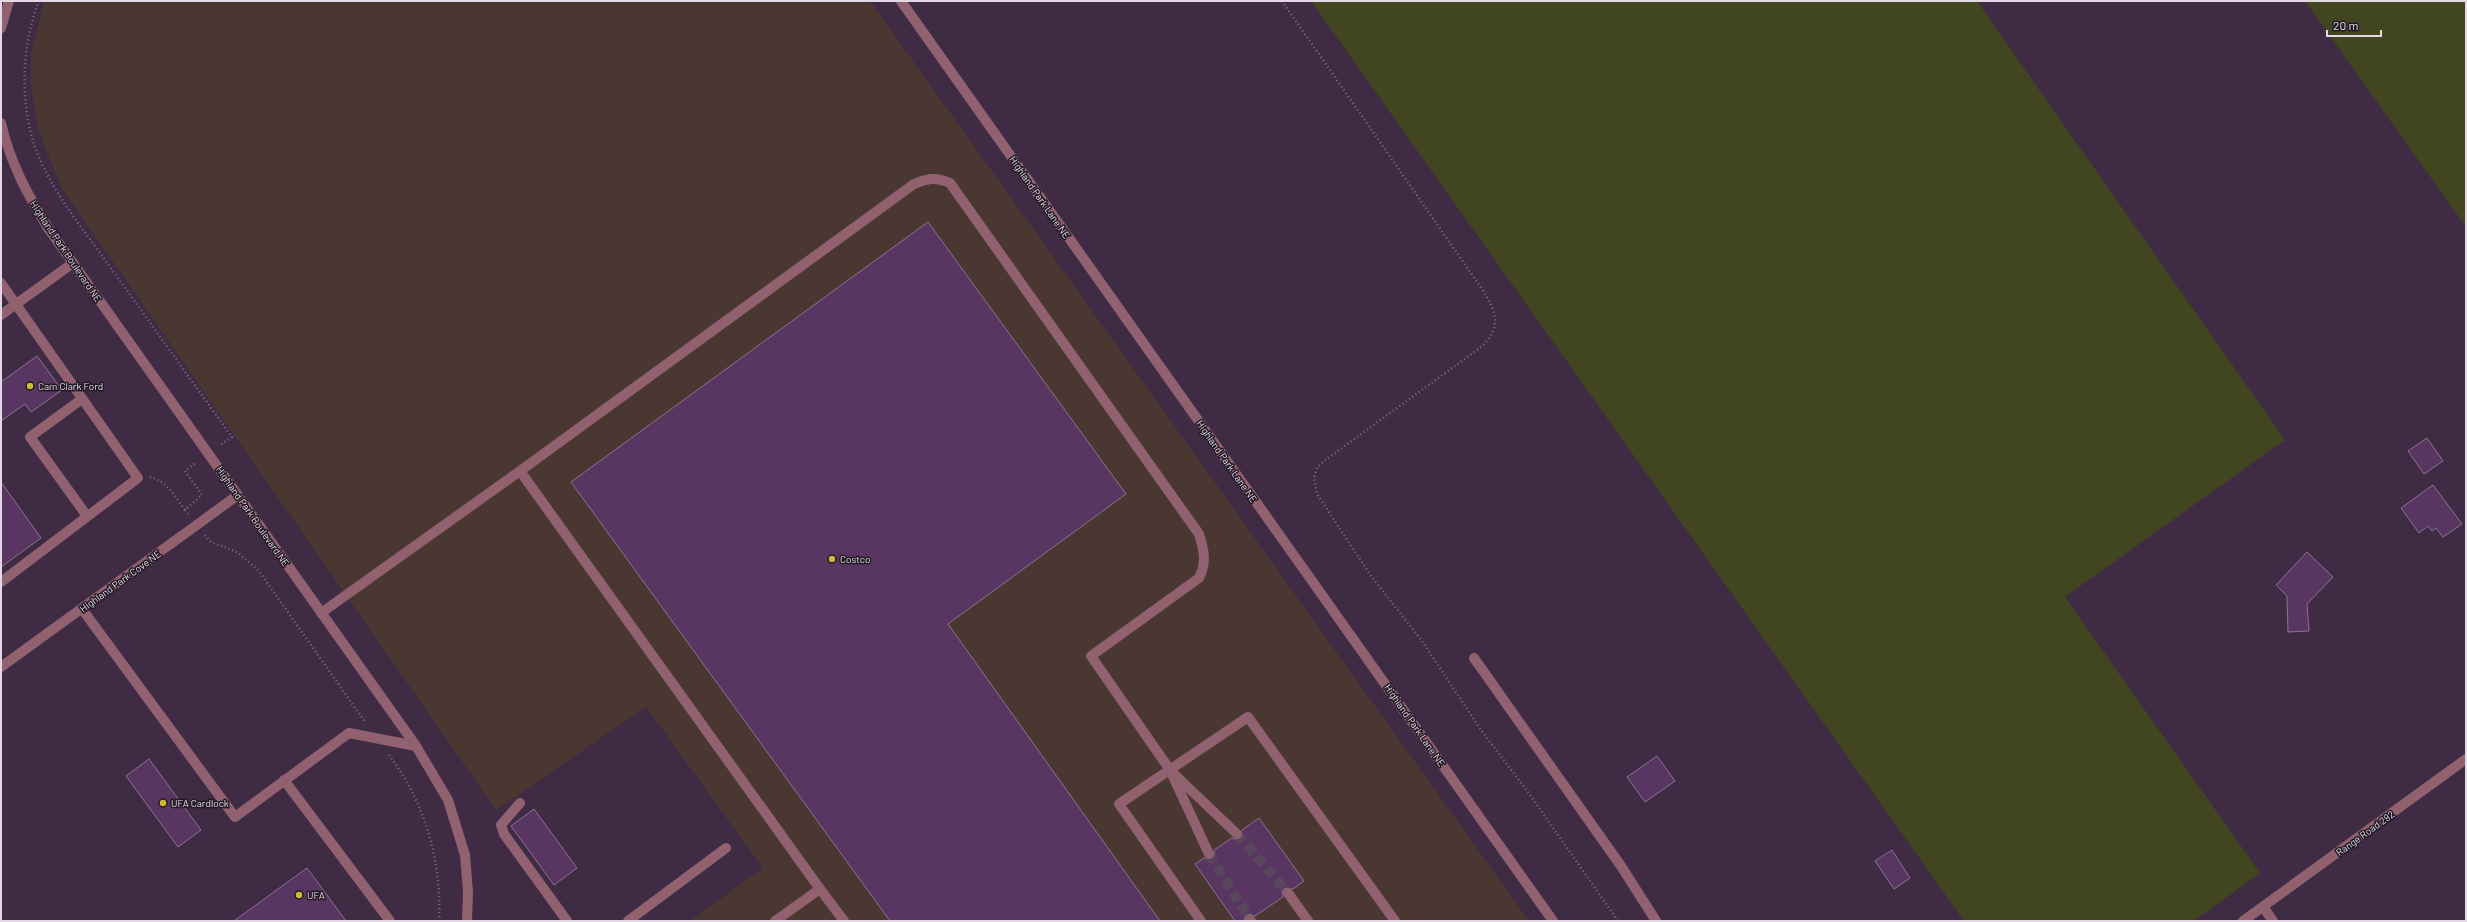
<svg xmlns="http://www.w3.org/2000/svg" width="2467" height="922" viewBox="0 0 2467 922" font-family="Barlow,sans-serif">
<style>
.industrial{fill:#4b3731}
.green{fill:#414520}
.building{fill:#593661;stroke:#89748f}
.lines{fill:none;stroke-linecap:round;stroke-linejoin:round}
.minor-tunnel{stroke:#58465c;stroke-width:10;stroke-dasharray:10 5;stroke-linecap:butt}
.path{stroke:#7e6d82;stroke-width:2.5;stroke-dasharray:1 3;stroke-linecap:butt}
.minor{stroke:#91616f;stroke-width:10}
.poi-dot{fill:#cdb938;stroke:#211923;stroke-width:1.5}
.labels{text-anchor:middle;stroke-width:3;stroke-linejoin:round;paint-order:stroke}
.street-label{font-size:10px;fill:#e4d8e7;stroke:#211923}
.poi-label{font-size:10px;fill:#e4d8e7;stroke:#211923;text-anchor:start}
</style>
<rect width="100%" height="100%" fill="#3f2c44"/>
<polygon class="industrial" points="44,1 870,1 1529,921 690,921 763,868 646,707 496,810 61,187 38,130 31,83 31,54"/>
<g class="green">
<polygon points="1311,1 1977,1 2285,440 2065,597 2260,873 2194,921 1964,921"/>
<polygon points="2305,1 2466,1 2466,227"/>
</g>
<g class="building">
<polygon points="928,222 1126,494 948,624 1160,921 890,921 571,482"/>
<polygon points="37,356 62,390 31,412 25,404 1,421 1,382"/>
<polygon points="2427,438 2443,461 2424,474 2408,451"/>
<polygon points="1,482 41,538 1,567"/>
<polygon points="2433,485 2462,524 2443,537 2436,528 2432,531 2428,526 2419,533 2401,508"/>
<polygon points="2307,552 2333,577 2307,604 2309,631 2288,632 2287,596 2276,585"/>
<polygon points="1657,756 1675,781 1645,802 1627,777"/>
<polygon points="149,759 201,830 178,847 126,776"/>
<polygon points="534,809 577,868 554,885 511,826"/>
<polygon points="1259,818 1304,881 1293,889 1285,888 1282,891 1283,897 1255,916 1249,914 1245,916 1244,921 1235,921 1195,864 1204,858 1212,860 1215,855 1214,850 1232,838 1236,840 1241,839 1242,830"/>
<polygon points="1892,850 1910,878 1894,889 1875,861"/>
<polygon points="307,868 346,921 234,921"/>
</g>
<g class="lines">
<g class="minor-tunnel">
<polyline points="1237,834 1288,893"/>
<polyline points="1209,854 1250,920"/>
</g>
<g class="path">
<path d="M39 1C22 44 20 97 33 141 48 188 82 227 110 267 151 324 191 380 232 437L219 446"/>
<path d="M1282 1 1482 289C1496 311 1503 327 1481 347L1324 461 1317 468 1314 477 1317 494 1371 576 1422 641 1481 730 1528 792 1618 921"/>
<path d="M150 477C167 481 175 497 185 510"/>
<polyline points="188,514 185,510 202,495 185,471 197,462"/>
<polyline points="205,535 211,542 237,552 259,571 365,722"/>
<path d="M389 755C425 803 442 861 439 921"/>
</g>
<g class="minor">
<polyline points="901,1 1553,921"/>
<polyline points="1,28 9,1"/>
<path d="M1 123C10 162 27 194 48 228L416 746 448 800 465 855 468 892 467 921"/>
<polyline points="1,283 138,478 1,582"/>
<polyline points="1,315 73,263"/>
<polyline points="82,399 30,437 87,516"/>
<polyline points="82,609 235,817 349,733 416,746"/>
<polyline points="321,613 520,471"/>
<polyline points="1474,658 1621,866 1656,921"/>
<polyline points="1,667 238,495"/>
<polyline points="1174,774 1237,834"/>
<polyline points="284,780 390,921"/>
<polyline points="520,803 501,825 504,834 567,921"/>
<polyline points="820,889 844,921"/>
<polyline points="1288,893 1308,921"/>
<polyline points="2263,907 2273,921"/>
<polyline points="1250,920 1251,921"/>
<polyline points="628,921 726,848"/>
<path d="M775 921 820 889 520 471 914 184C928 178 936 177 950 183L1199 534C1204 550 1207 562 1199 578L1091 656 1170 770 1209 854"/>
<polyline points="1201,921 1119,804 1248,717 1395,921"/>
<polyline points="2243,921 2466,759"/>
</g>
</g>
<g class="poi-dot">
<circle cx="30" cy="386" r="4"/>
<circle cx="832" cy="559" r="4"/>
<circle cx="163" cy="803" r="4"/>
<circle cx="299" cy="895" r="4"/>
</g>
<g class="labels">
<g class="street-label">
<text transform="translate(1040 197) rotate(55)" y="4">Highland Park Lane NE</text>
<text transform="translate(66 251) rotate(56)" y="4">Highland Park Boulevard NE</text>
<text transform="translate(1227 461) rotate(55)" y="4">Highland Park Lane NE</text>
<text transform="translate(253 516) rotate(55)" y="4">Highland Park Boulevard NE</text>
<text transform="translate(120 581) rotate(-36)" y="4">Highland Park Cove NE</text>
<text transform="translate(1415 725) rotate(55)" y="4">Highland Park Lane NE</text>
<text transform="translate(2365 833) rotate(-36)" y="4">Range Road 292</text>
</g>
<g class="poi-label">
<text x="38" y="390">Cam Clark Ford</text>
<text x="840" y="563">Costco</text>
<text x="171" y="807">UFA Cardlock</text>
<text x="307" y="899">UFA</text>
</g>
</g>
<rect width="2467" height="922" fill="none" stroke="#e4d8e7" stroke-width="4"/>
<path d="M2327 30v6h54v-6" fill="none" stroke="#e4d8e7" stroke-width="2"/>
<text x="2333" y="30" font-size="12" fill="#e4d8e7" stroke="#211923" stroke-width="3" paint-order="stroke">20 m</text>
</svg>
